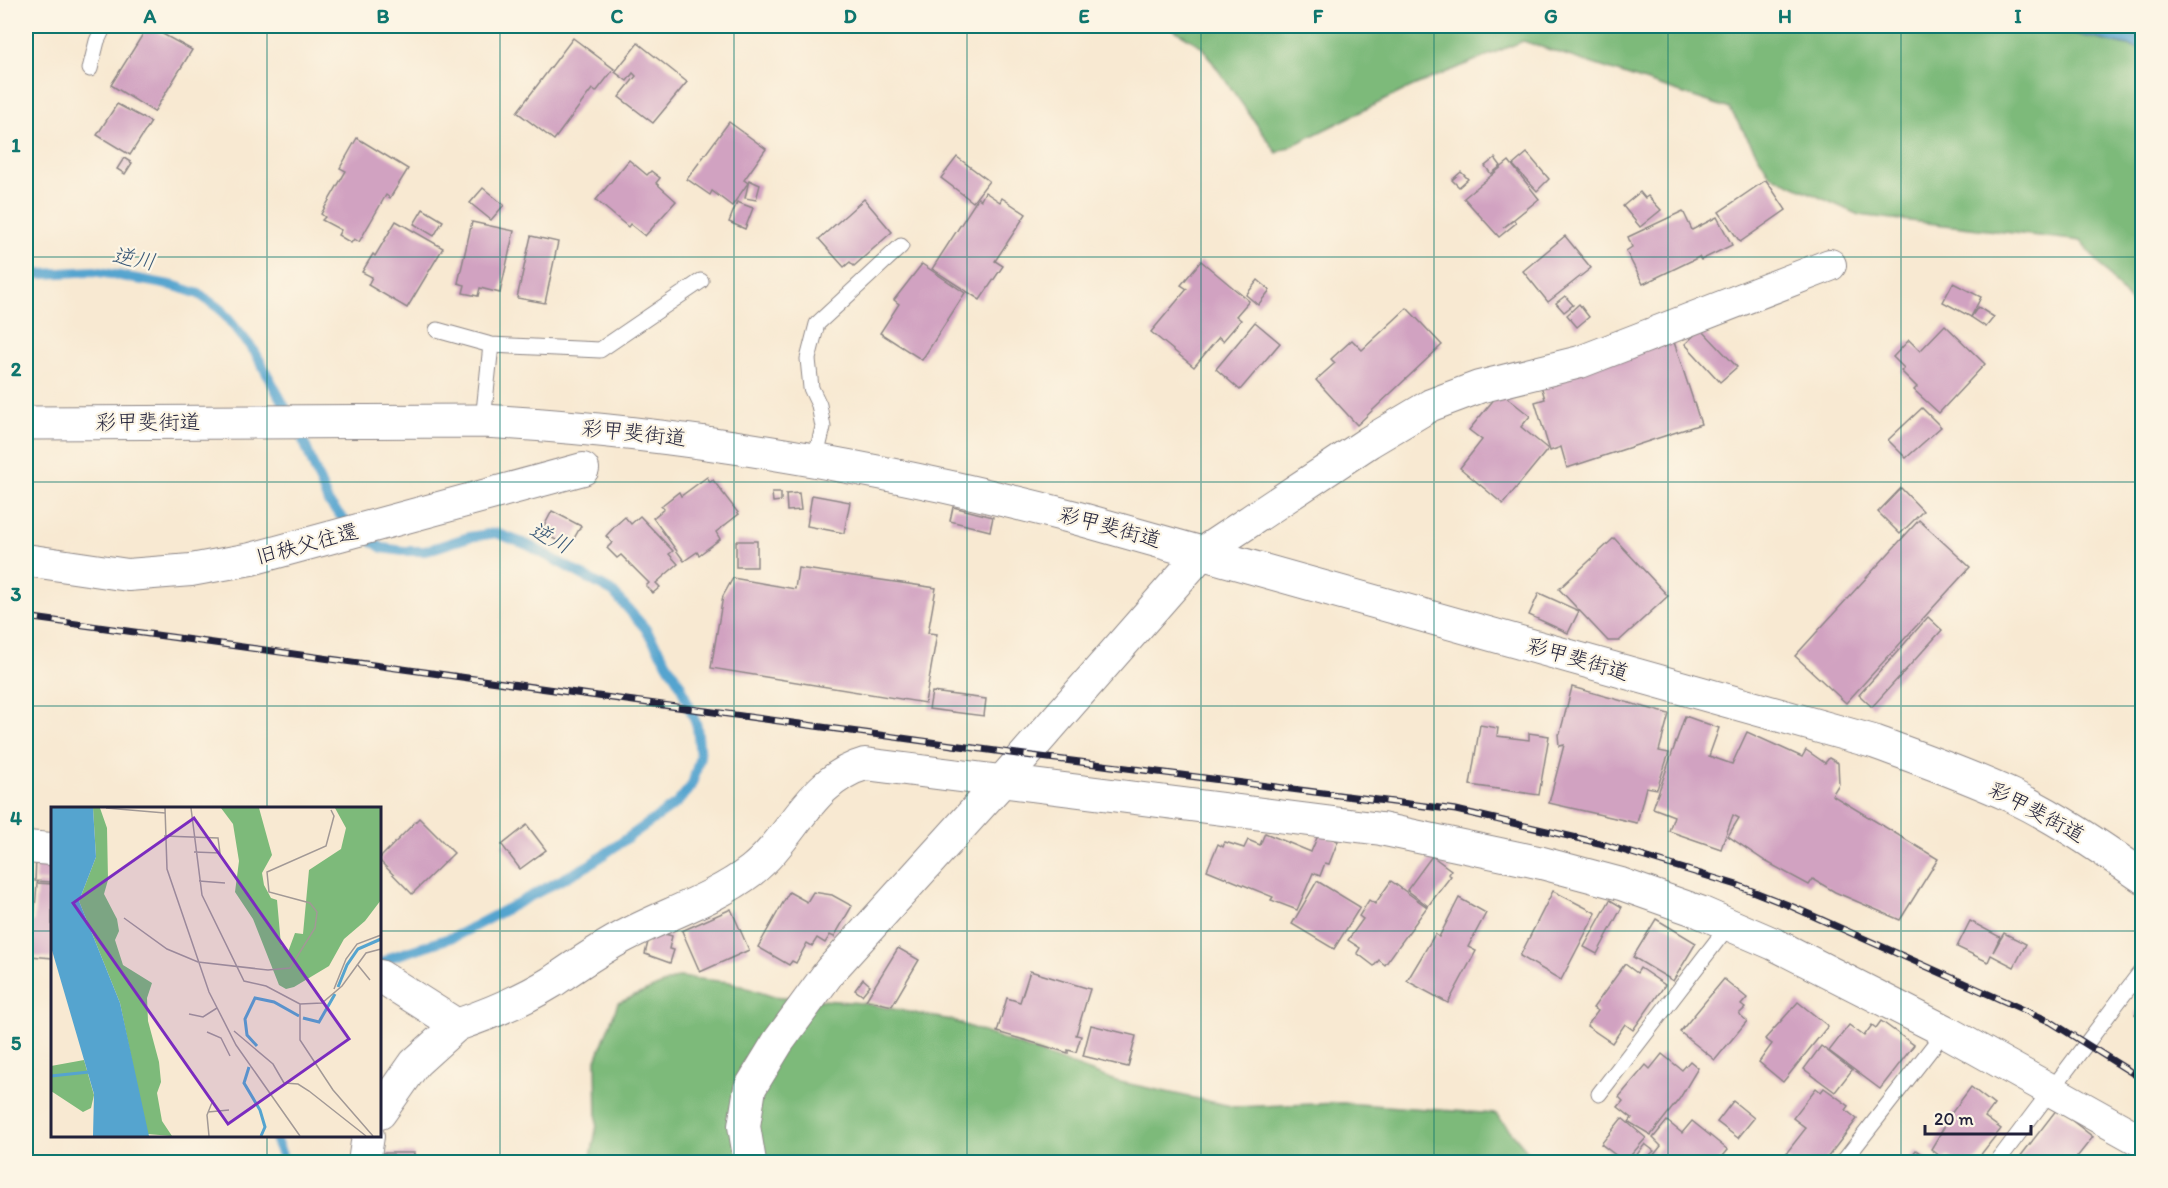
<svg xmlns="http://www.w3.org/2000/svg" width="2168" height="1188" viewBox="0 0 2168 1188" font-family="Itim,'Klee One',sans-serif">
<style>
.forest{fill:#7dba7a;stroke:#506e5a;stroke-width:1.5}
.water{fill:#55a4cf;stroke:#3c6385;stroke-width:1.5}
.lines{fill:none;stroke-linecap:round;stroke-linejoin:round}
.stream{stroke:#55a4cf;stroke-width:10}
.building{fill:#d1a2c1}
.service-casing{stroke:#8d8686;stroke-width:17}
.minor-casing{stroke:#8d8686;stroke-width:34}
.trunk-casing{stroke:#8d8686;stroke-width:35}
.service{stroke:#fff;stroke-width:15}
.minor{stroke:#fff;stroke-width:32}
.trunk{stroke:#fff;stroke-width:33}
.rail-casing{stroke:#22223b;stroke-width:7}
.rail{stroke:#fcf5e5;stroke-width:4.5;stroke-dasharray:14;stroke-linecap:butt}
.grid{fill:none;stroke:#0f766e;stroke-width:1.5;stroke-opacity:0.55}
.labels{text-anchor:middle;stroke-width:4.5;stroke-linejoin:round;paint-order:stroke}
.street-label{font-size:21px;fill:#22223b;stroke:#fcf5e5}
.water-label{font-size:22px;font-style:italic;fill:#365676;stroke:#fcf5e5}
.inset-river{fill:none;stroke:#55a4cf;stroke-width:3}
.inset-road{fill:none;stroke:#a29996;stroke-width:1.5}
.view{fill:#7b2cbf;fill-opacity:0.15;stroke:#7b2cbf;stroke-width:3}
.inset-edge{fill:none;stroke:#22223b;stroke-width:3}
.neatline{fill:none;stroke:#0f766e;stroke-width:2}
.grid-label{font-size:20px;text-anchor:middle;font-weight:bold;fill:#0f766e}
</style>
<rect width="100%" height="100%" fill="#fcf5e5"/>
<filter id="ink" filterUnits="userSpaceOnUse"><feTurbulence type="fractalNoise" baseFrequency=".0167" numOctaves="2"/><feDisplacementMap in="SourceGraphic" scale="12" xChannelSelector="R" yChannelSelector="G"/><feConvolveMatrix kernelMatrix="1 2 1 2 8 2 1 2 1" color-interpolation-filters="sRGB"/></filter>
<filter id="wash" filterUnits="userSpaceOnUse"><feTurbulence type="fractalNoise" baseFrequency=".008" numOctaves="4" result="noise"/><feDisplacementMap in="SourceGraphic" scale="24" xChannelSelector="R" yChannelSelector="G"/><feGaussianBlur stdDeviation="1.35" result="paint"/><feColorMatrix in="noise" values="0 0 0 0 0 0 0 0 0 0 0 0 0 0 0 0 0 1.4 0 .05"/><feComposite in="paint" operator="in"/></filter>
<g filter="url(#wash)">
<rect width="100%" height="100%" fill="#f8e9d2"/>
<g class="forest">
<polygon points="1168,26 2040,26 2142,49 2142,317 2081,241 1859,215 1770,175 1730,109 1523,41 1413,86 1277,153 1201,46"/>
<polygon points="679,977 729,982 771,996 862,1003 951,1020 1116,1081 1235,1107 1343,1103 1496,1114 1537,1162 590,1162 597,1125 596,1060 618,1003"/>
</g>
<polygon class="water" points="2040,26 2142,26 2142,49"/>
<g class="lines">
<g class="stream">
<polyline points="26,275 94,271 175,286 199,294 220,309 255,352 304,442 328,502 349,525 382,548 403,551 425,551 469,537 496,533 528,545 613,592 645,628 680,684 697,726 700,756 692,785 677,803 589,865 456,936 392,957 380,964"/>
<polyline points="274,1136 285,1162"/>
</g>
</g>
<g id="blocks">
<g class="building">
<polygon points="148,26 192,50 154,112 111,85"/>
<polygon points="573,38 614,69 596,92 592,89 554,140 517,112"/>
<polygon points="638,43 687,82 653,123 619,97 636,76 633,73 627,81 615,72"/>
<polygon points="117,104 151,122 130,155 97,135"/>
<polygon points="729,122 766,149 744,180 748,183 732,206 712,191 710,195 687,179"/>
<polygon points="357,138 408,169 390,198 386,195 359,242 354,239 351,243 338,235 341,230 322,220 325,217 321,214 346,171 340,168"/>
<polygon points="1527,153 1549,179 1537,191 1513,165"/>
<polygon points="957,157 989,181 973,202 941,178"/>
<polygon points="124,158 132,163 125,174 117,169"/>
<polygon points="1495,158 1501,166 1491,174 1485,166"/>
<polygon points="629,160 647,175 651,171 660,178 656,183 676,201 645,236 630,224 628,227 596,200"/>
<polygon points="1509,161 1539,199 1503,228 1514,220 1516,223 1499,237 1464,198"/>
<polygon points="1461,172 1468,179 1459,187 1452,180"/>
<polygon points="749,180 760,185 756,200 745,198"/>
<polygon points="1766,180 1786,210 1740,242 1719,212"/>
<polygon points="483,188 504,205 491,220 470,203"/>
<polygon points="985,192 1000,202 1002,198 1026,214 995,261 1003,266 980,300 932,269 978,198 981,200"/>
<polygon points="1640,192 1645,198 1648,196 1661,210 1640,227 1623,206"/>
<polygon points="864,199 892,232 854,266 850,262 844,267 819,239"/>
<polygon points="737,202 753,208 745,229 729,222"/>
<polygon points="423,209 443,221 434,236 414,224"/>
<polygon points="1683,211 1692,230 1717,217 1732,245 1701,260 1699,257 1643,284 1626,251 1632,247 1628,237"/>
<polygon points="396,221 443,248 407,308 368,285 372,277 362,272 373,254 375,256"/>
<polygon points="472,222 514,231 500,293 480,288 478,296 463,293 465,285 458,283"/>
<polygon points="531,236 558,242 545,303 517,298"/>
<polygon points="1565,236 1591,268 1548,302 1523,271"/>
<polygon points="1201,261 1249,301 1236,316 1241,320 1223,341 1219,337 1194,367 1151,332 1187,289 1181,285"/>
<polygon points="922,264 965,293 922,360 880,333 899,304 894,300"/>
<polygon points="1258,280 1270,290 1258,305 1246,295"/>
<polygon points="1953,283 1981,297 1971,317 1943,302"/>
<polygon points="1565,296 1573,305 1564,312 1556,303"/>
<polygon points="1579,304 1589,317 1577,327 1567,315"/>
<polygon points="1978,307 1994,317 1986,327 1971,317"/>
<polygon points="1407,308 1442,345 1357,425 1316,380 1335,363 1331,359 1352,340 1362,350"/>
<polygon points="1255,322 1280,343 1240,390 1216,369"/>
<polygon points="1945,325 1985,364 1939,413 1914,390 1917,387 1901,371 1904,368 1893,357 1909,340 1920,351"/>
<polygon points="1701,329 1737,367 1720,382 1685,344"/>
<polygon points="1673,339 1701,424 1567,468 1561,447 1550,451 1535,402 1545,399 1540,382"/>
<polygon points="1500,392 1530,416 1521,427 1548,449 1503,504 1460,468 1482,440 1469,430"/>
<polygon points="1922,408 1941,427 1906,458 1888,440"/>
<polygon points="707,477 710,482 713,480 739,514 716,532 720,539 699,555 697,552 684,561 653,518 664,509 661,506 679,492 681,496"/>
<polygon points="1901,488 1923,511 1900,534 1878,512"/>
<polygon points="772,493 781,493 781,501 773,502"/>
<polygon points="799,493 801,510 787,511 786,494"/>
<polygon points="812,495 850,502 844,533 807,526"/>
<polygon points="953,507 993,517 990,531 950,521"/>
<polygon points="552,511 581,526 569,547 541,532"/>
<polygon points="640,516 673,551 669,554 678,564 656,583 660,587 653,593 646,586 649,583 621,555 617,558 607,548 612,543 606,536 616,525 625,517 631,524"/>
<polygon points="1919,520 1970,567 1846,703 1795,656"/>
<polygon points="1614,538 1668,596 1619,641 1608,641 1559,589"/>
<rect x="736" y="541" width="21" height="26"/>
<polygon points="798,568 936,588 928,633 937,634 925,703 711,668 723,596 733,578 795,589"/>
<polygon points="1539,593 1579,611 1568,633 1529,615"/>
<polygon points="1928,617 1942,630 1872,707 1859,695"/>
<polygon points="1572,687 1669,714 1659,751 1669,753 1657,789 1646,787 1637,823 1549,803 1564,745 1559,746 1558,734 1560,733"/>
<polygon points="932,692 986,699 984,716 929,709"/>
<polygon points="1685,716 1719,728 1709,756 1732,764 1747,732 1802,757 1806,750 1825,763 1829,758 1838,763 1839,784 1832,795 1938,859 1900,920 1835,892 1813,879 1809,885 1765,861 1728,836 1739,818 1733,815 1721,849 1669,831 1674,816 1653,808"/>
<polygon points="1480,725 1498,728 1497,736 1529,740 1529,733 1549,736 1539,795 1470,785"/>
<polygon points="419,818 454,853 412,894 380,861 380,858"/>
<polygon points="527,825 546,850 520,869 502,845"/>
<polygon points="1265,833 1311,852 1319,833 1338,841 1329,864 1325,863 1320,876 1313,873 1297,910 1271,900 1273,897 1207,870 1218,844 1223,847 1225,842 1244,848 1248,840 1260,845"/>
<polygon points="1432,856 1451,870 1448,874 1451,876 1428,906 1407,890"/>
<polygon points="36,858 52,859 52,882 35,881"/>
<polygon points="1317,881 1360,907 1334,949 1292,924"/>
<polygon points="1391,881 1427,907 1385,965 1379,960 1374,966 1357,953 1360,948 1348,940 1363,919 1359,916 1369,900 1375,904"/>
<polygon points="37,883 52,884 52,958 31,956 32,942 28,941 30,921 34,922"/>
<polygon points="1553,891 1596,913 1561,980 1520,956"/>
<polygon points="789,892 807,902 813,892 832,895 852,906 834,937 830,935 825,943 817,938 812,946 807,943 796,963 792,961 789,965 758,947"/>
<polygon points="1459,898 1486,913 1468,947 1476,951 1448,1003 1407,981 1435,934 1439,937"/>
<polygon points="1610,900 1622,907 1597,954 1584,947"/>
<polygon points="731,909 749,950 700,972 682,931"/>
<polygon points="1656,919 1696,943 1673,981 1633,957"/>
<polygon points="1970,921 2000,937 1993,952 2004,933 2026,944 2014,967 1991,955 1988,962 1957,947"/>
<polygon points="651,930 672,936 669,949 674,950 670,963 645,954"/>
<polygon points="898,948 919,960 892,1006 866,1000"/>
<polygon points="1625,964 1637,973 1640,968 1665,985 1633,1030 1625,1024 1612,1043 1587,1026 1598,1011 1593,1008"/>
<polygon points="1030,971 1090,989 1076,1035 1081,1036 1076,1052 1068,1050 1068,1053 997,1032 1007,998 1020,1002"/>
<polygon points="863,979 870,985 862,995 855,990"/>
<polygon points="1724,979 1747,998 1741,1005 1745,1008 1739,1014 1747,1021 1715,1060 1680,1032"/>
<polygon points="1798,1002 1828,1026 1783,1082 1759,1062 1772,1044 1765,1039"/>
<polygon points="2142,1004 2142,1020 2135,1014"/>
<polygon points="1881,1021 1914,1045 1880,1089 1829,1051 1849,1025 1864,1036 1872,1025 1876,1028"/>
<polygon points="1091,1025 1136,1036 1128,1067 1083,1056"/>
<polygon points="1821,1046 1852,1070 1835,1092 1804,1069"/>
<polygon points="1662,1054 1682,1070 1690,1061 1698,1068 1680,1098 1651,1135 1629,1122 1632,1118 1618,1107 1623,1101 1619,1097 1646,1065 1650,1069"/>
<polygon points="1971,1087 1994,1105 1985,1117 2001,1129 1975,1162 1957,1162 1948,1156 1945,1160 1931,1149 1946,1124 1944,1123"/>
<polygon points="1816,1088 1821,1092 1824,1088 1849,1106 1846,1110 1857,1119 1824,1162 1792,1162 1784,1156 1806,1128 1793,1118"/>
<polygon points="1733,1101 1754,1118 1738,1138 1717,1122"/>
<polygon points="2057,1109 2093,1137 2073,1162 2016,1162"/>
<polygon points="1622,1118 1646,1138 1625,1162 1601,1144"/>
<polygon points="1667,1121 1682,1133 1692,1121 1728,1150 1718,1162 1651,1162 1649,1161 1661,1146 1653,1138"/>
<polygon points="1645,1144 1654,1151 1642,1162 1635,1157"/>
<polygon points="1916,1150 1933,1162 1907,1162"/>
<rect x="376" y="1153" width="38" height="9"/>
</g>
</g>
</g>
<g filter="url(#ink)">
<use href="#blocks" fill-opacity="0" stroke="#8d8686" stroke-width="1.5"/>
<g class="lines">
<g class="service-casing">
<g id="service">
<polyline points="90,69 97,41 104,26"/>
<polyline points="437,330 491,345 600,350 701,281"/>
<polyline points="483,421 491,345"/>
<polyline points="815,461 823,427 819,405 811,388 808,359 817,324 901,246"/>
<polyline points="1599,1094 1729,925"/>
<polyline points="1843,1162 1945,1031"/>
<polyline points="1997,1162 2142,970"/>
</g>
</g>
<g class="minor-casing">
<g id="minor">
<polyline points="26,560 128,575 191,570 251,559 583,469"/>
<polyline points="26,847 52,849"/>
<path d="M380 976 457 1025C489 1014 523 1000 552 982 575 966 597 951 621 938 663 915 713 900 751 871 792 839 811 779 865 764L1381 829 1542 863 1621 884 1700 912 1774 944 1945 1031 2142 1141"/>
<polyline points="380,1113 415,1063 457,1025"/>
<polyline points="364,1162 368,1136"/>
<polyline points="750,1162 744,1126 750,1088 778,1042 830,971 1004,779 1202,553 1369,442 1431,405 1479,387 1580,362 1830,265"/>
</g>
</g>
<g class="trunk-casing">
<path id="trunk" d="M26 423 483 421C682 432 880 467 1073 517L1875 742C1921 759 1967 775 2012 796 2058 818 2100 847 2142 876"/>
</g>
<use href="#service" class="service"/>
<use href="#minor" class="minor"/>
<use href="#trunk" class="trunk"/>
<g class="rail-casing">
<polyline id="rail" points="26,617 1025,755 1456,810 1599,843 1737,885 1793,907 2051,1022 2142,1079"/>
</g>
<use href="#rail" class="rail"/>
</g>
</g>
<path class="grid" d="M267 26V808M500 26V1162M734 26V1162M967 26V1162M1201 26V1162M1434 26V1162M1668 26V1162M1901 26V1162M26 257H2142M26 482H2142M26 706H2142M26 931H52M380 931H2142M267 1136V1162"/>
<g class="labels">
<g class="street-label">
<text x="148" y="429">彩甲斐街道</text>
<text transform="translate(634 433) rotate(6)" y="7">彩甲斐街道</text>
<text transform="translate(1110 527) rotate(15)" y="7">彩甲斐街道</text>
<text transform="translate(307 544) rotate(-15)" y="7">旧秩父往還</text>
<text transform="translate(1578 659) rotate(16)" y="7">彩甲斐街道</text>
<text transform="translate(2037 812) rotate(28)" y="7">彩甲斐街道</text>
</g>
<g class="water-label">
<text transform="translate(134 258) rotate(10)" y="8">逆川</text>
<text transform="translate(551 537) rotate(27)" y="8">逆川</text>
</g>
</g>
<g transform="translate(51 807)">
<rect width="330" height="330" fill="#f8e9d2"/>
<path d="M42 1H49L56 21 57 73 53 87 66 112 68 124 64 133 72 158 101 176 96 191 97 214 108 255 110 275 106 286 111 314 121 329 96 327 69 196 28 94 45 50ZM170 1H208L221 48 211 66 213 78 220 91 226 93 230 138 237 145 244 126 252 127 258 63 290 42 295 21 284 1H330V93L314 114 293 132 278 159 243 180 235 182 228 178 202 112 184 85 188 54 182 17ZM33 253 43 288 40 301 32 305 0 284V259Z" fill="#7dba7a"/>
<path d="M0 1H42L45 50 28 94 69 196 98 329H42L43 287 0 140Z" fill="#55a4cf"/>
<path class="inset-river" d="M287 180 296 158 307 142 330 132M252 211 268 215 284 187M206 239 196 228 194 212 204 191 223 195 248 209M198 260 193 276 209 303 214 320 210 329M0 269 38 265"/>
<path class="inset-road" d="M55 1 114 6M114 1 116 62 158 185 185 238 249 329M140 1 151 88 193 174 215 179 249 197V233L282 283 322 329M113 29 167 31 169 46 143 45M148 74 174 76M73 111 116 142 147 155 217 163 239 161 264 121 266 105 259 96 218 85 216 65 275 39 283 9 280 3M306 157 319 173M283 182 295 152 306 137 330 128M249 197 271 196 291 179 315 146 330 142M138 207 152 210 166 201M183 224 222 257 233 276M156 225 170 231 179 249M233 276 247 277 258 284 315 329M157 305 178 303M158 329 156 308 162 293"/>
<path class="view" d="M143 11 298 232 177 317 22 96Z"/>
<rect width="330" height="330" class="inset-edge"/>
</g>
<rect width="2168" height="1188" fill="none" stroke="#fcf5e5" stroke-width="66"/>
<path d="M1925 1125v9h106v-9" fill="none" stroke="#22223b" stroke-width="3"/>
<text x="1934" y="1125" font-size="18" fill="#22223b" stroke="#fcf5e5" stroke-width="4.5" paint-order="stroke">20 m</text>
<rect x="33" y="33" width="2102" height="1122" class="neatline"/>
<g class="grid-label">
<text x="150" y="23">A</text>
<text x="383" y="23">B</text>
<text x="617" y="23">C</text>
<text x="850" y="23">D</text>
<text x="1084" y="23">E</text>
<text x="1318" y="23">F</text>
<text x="1551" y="23">G</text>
<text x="1785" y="23">H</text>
<text x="2018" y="23">I</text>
<text x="16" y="152">1</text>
<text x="16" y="376">2</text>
<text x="16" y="601">3</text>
<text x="16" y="825">4</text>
<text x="16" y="1050">5</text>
</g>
</svg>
